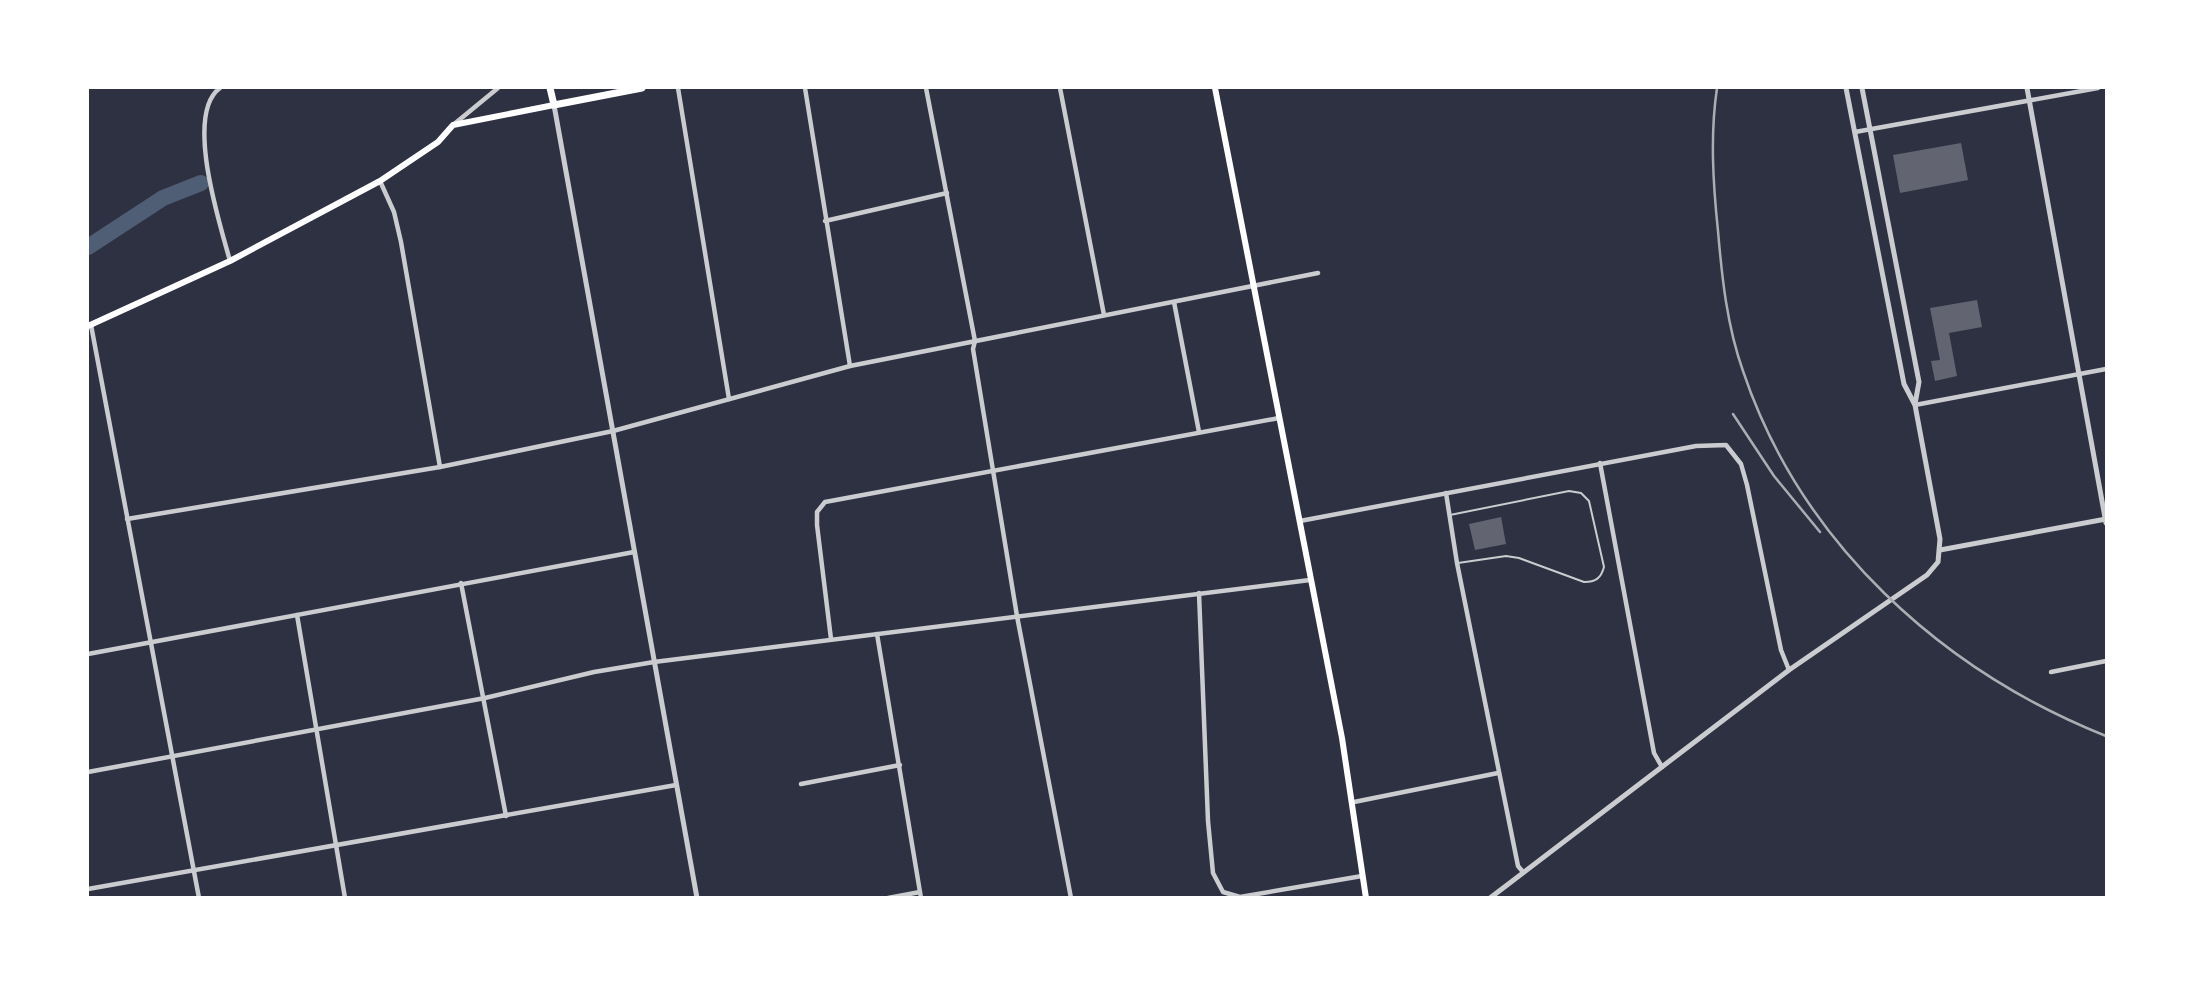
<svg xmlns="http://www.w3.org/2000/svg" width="2194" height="985" viewBox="0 0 2194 985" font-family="Ubuntu,sans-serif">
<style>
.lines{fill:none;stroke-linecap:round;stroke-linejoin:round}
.river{stroke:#4f5d75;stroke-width:16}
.building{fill:#626471}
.service{stroke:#caccd0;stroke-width:2}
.minor{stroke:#caccd0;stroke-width:4.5}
.tertiary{stroke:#caccd0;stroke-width:5}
.secondary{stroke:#fff;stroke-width:6}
.primary{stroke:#fff;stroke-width:7}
.rail{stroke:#abadb3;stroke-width:2.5}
</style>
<rect width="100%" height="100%" fill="#2d3142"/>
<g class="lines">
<polyline class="river" points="88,247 163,198 201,183"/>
</g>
<g class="building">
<polygon points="1961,143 1968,180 1900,193 1893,155"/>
<polygon points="1977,300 1982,327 1949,333 1957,376 1935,381 1931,361 1940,360 1930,308"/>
<polygon points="1501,517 1506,544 1475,550 1469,524"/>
</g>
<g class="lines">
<path class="service" d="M1450 515 1569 491 1581 493 1589 501 1604 567C1601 578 1596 582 1584 582L1519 558 1506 556 1458 563"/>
<g class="minor">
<path d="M220 88C184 114 220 224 230 261"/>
<polyline points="678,88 729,399"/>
<polyline points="805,88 850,366"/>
<polyline points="926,88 975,341 973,349 1017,616 1071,898"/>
<polyline points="1060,88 1104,315"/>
<polyline points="453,125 498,88"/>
<polyline points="1855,132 2098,88"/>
<polyline points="380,181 394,212 401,242 440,467"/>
<polyline points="825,221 947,193"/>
<polyline points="1174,302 1199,432"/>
<polyline points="91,325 199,898"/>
<polyline points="1915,405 2106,369"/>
<polyline points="1600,463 1654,753 1662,767"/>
<polyline points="1446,493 1457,563 1518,866 1523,872"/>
<polyline points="127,519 440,467 613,431 850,366 1318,273"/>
<polyline points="1300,521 1696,446 1726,445 1741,464 1747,485 1781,650 1789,670"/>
<polyline points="461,583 506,816"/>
<polyline points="1199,593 1208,821 1213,873 1223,892 1240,897 1362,876"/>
<polyline points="297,615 345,898"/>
<polyline points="877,634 921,898"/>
<polyline points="831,639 817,525 817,512 825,502 1279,418"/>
<polyline points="88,654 634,552"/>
<polyline points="2051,672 2106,661"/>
<polyline points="88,772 485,698 594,672 654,662 1310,580"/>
<polyline points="801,784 900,765"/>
<polyline points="1354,802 1498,773"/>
<polyline points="88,889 676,785"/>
<polyline points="888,898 920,892"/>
</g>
<g class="tertiary">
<polyline points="1862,88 1919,382 1915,404"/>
<polyline points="2027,88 2106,523"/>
<polyline points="554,105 697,898"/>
<polyline points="1940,550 2106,519"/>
<polyline points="1490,898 1789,670 1927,575 1938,562 1940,539 1915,405 1904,384 1846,88"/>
</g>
<g class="secondary">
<polyline points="1215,88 1342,738 1366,898"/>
<polyline points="88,326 230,261 380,181 438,142 453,125 554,105"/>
</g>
<polyline class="primary" points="550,88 554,105 642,88"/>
<g class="rail">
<path d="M1717 88C1710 135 1713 183 1718 231 1722 278 1727 326 1743 371 1801 543 1941 670 2106 736"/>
<polyline points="1733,414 1774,476 1820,532"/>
</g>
</g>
<rect width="2194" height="985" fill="none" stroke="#ffffff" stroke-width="178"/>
</svg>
